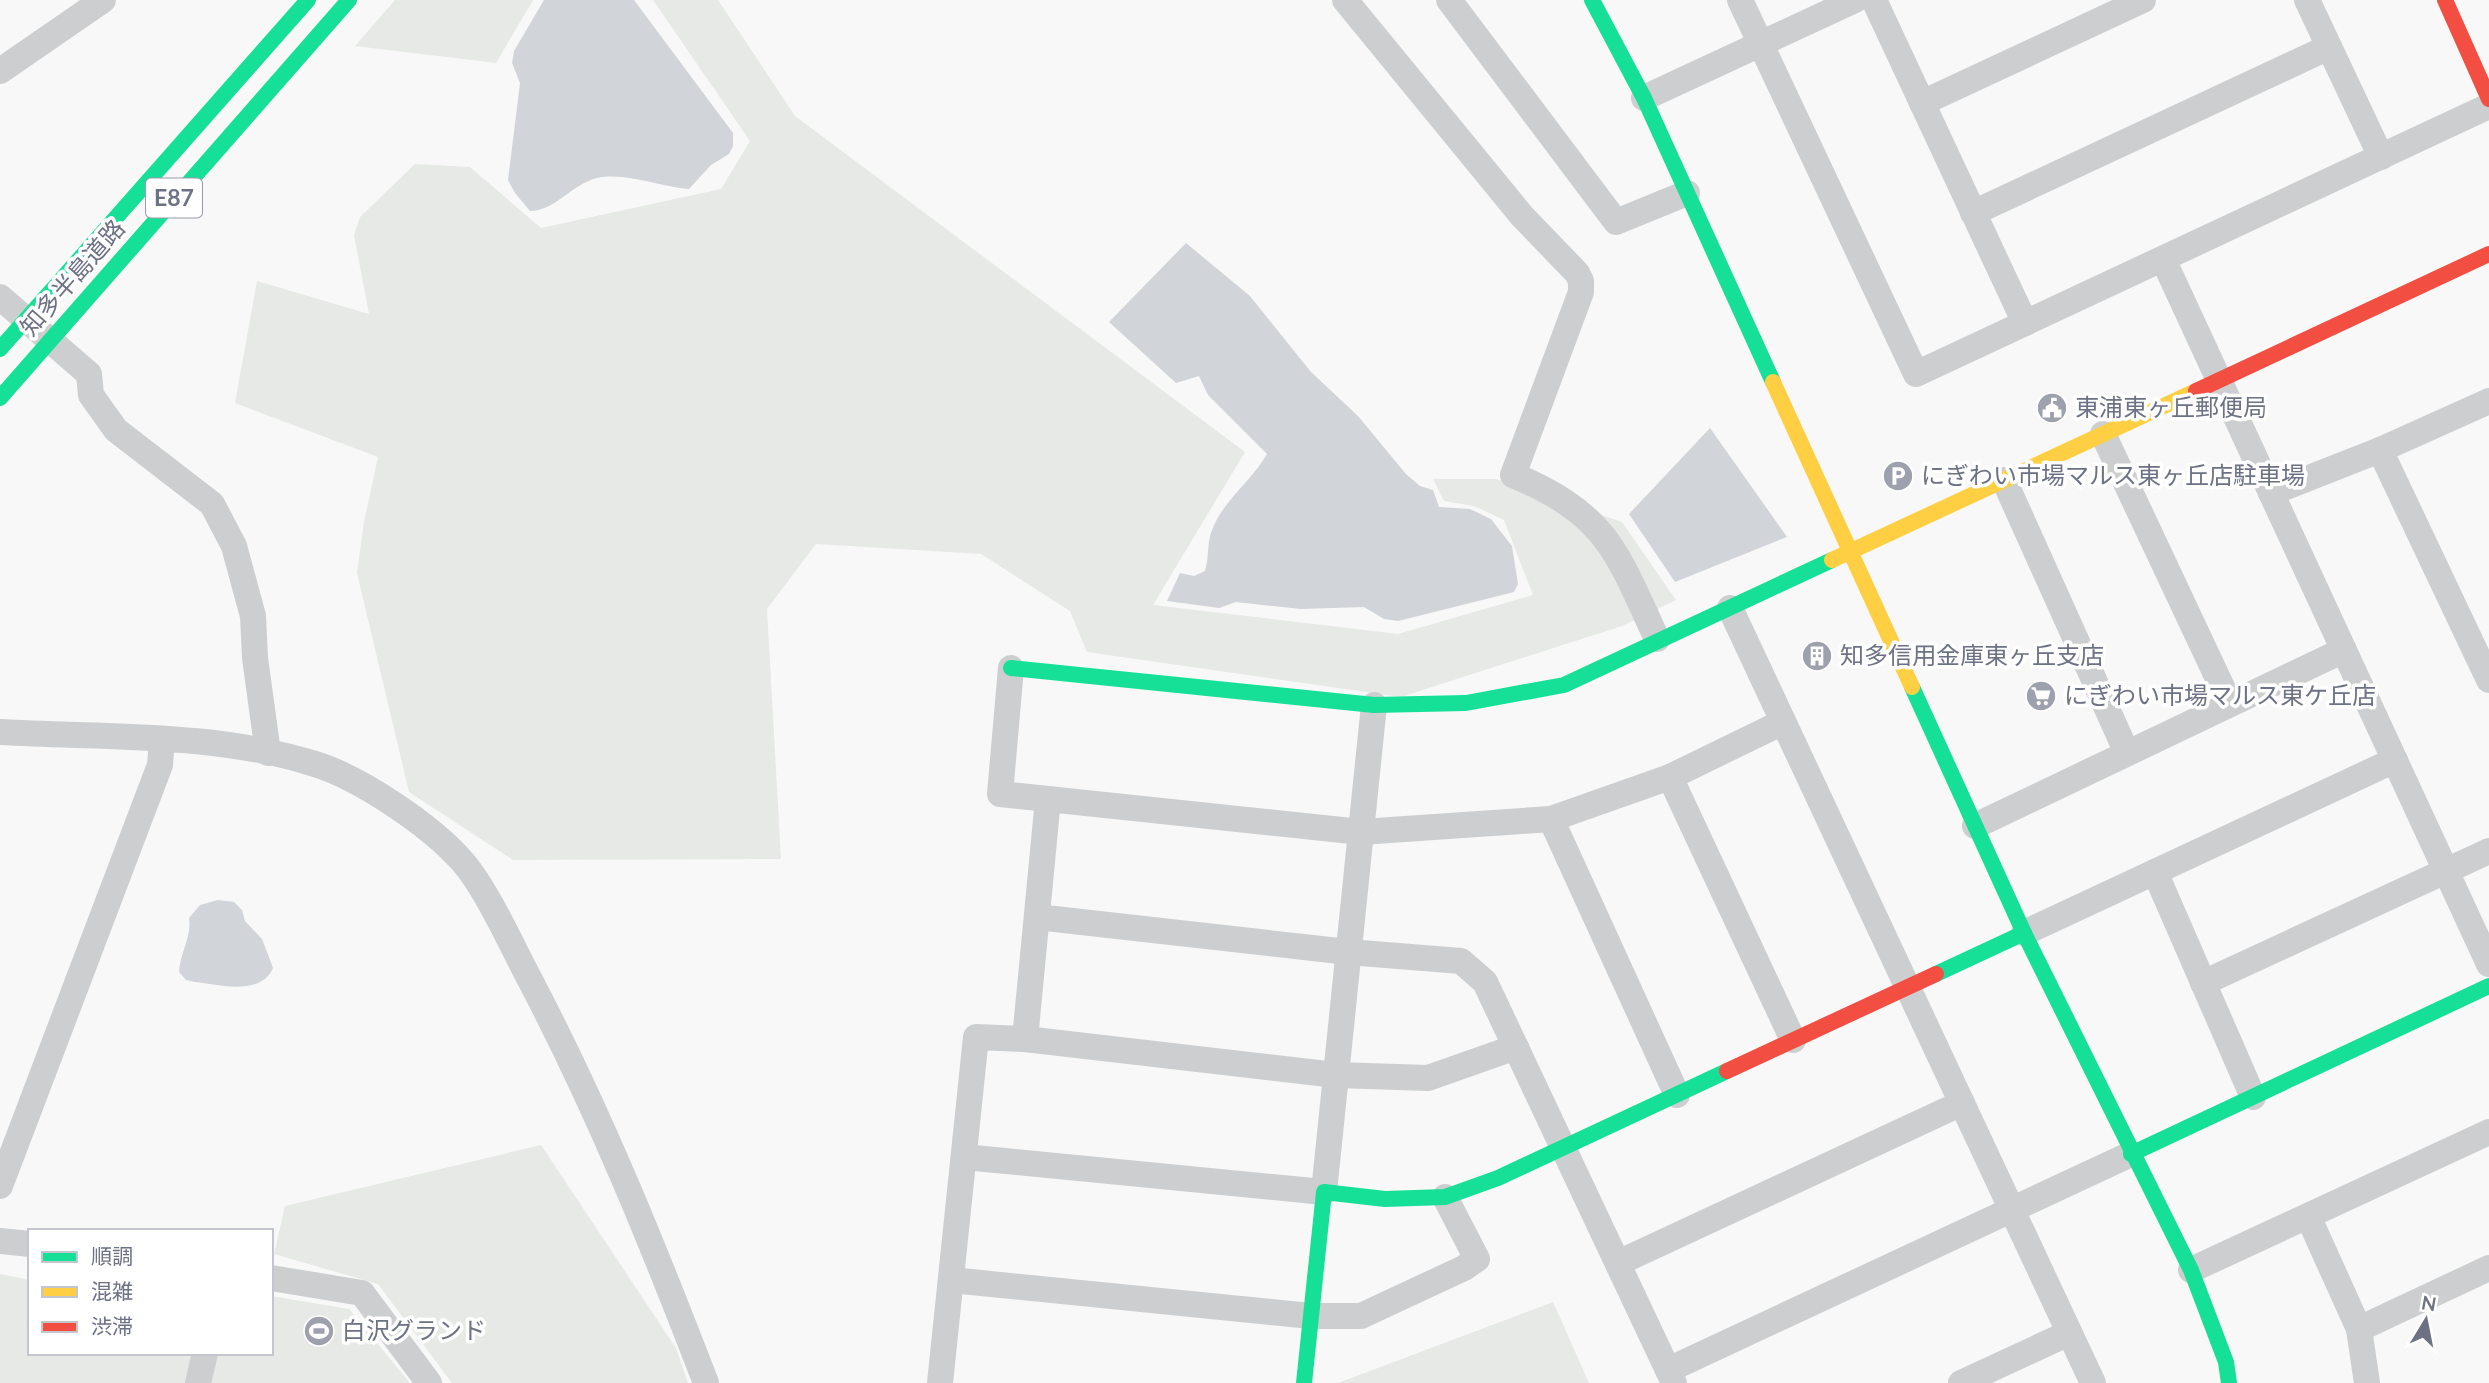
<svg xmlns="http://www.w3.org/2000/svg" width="2489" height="1383" viewBox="0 0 2489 1383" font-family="Lato,'Noto Sans JP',sans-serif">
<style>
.green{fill:#e6e9e5}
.water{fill:#d1d4d8}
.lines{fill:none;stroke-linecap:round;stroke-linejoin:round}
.street{stroke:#cdcecf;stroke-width:26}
.fast{stroke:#16e098;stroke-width:16}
.slow{stroke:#ffcf43;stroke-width:16}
.jam{stroke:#f24e42;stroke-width:16}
.labels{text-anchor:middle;stroke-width:7;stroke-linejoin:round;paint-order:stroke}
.shield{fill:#fff;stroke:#989ca9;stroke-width:2}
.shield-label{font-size:23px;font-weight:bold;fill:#6c7184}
.street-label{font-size:24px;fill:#6c7184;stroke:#fff}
.poi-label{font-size:24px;fill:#6c7184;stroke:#fff;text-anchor:start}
</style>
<rect width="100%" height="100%" fill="#f8f8f8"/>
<g class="green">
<polygon points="395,0 533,0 496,63 355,46"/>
<polygon points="653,0 718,0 795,116 1245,452 1153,605 1398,634 1533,595 1504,520 1474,506 1444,501 1433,479 1496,479 1622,522 1676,600 1622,626 1401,697 1087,652 1070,611 981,554 816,544 767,609 781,859 513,860 409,792 357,573 364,522 378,457 235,403 257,281 369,314 354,235 360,217 415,164 470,167 541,228 721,189 750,141"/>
<polygon points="541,1145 676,1348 688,1383 452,1383 378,1284 274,1254 285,1206"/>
<polygon points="0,1274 30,1280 30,1353 271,1353 271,1296 349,1309 410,1383 0,1383"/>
<polygon points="1553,1302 1589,1383 1338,1383"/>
</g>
<g class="water">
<path d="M544 0H634L733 133V146L729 154 711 165 689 189C659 187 627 172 597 178 572 184 555 211 530 211L515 193 508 180 520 83 512 63 514 51Z"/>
<path d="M1186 243 1250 296 1311 372 1358 416 1406 474 1420 486 1433 490 1439 507 1470 509 1491 519 1512 546 1518 584 1514 592 1398 621 1384 619 1364 607 1301 609 1236 602 1219 608 1167 601 1180 573 1194 576 1205 571C1209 559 1207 545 1211 533 1221 502 1251 482 1267 454L1208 395 1199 376 1176 383 1109 322Z"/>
<polygon points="1710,428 1787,537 1675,582 1629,514"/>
<path d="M218 900 234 902 242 910 245 921 262 939 273 968C261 996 220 985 195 982L186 980 179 972C180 953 192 936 189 918L200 905Z"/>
</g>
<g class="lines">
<g class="street">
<path d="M1345 0 1522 216 1577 273 1581 281V292L1513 475C1608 515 1616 551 1657 639"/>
<polyline points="1449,0 1616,222 1687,193"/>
<polyline points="1740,0 1916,374 2489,106"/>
<polyline points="1874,0 2025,323"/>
<polyline points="2307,0 2381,157"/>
<polyline points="0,71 103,0"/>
<polyline points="1644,98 1855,0"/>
<polyline points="1922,103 2143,0"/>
<polyline points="1973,213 2329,47"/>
<polyline points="2163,259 2489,964"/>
<polyline points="0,297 89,374 91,395 116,430 212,504 234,546 253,616 255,658 268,753"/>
<polyline points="2103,434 2230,704"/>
<polyline points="2380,450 2489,680"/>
<polyline points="2004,480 2127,753"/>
<polyline points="2271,493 2380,450 2489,401"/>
<polyline points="1730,608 2093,1383"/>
<polyline points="1011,668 1000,794 1361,832 1551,819 1670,777 1783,722"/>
<path d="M0 732C105 738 214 732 315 764 361 778 431 826 462 861 486 888 512 946 529 978 598 1109 653 1245 706 1383"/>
<polyline points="1670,777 1793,1040"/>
<polyline points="1551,819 1677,1095"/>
<polyline points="1975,826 2344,650"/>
<polyline points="2155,872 2253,1097"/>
<polyline points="1037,917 1348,952 1461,961 1485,982 1674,1383"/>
<polyline points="2024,933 2395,760"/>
<polyline points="2203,983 2489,851"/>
<polyline points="1025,1039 1048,799"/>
<polyline points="964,1157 1324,1192 1374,705"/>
<polyline points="0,1186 160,765 162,740"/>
<polyline points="2308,1216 2359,1329 2367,1383"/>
<polyline points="0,1241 30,1244"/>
<polyline points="1618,1263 1962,1103"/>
<polyline points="2191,1270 2489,1132"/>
<polyline points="271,1278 362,1293 429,1383"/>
<polyline points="951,1280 1311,1316 1361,1316 1464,1268 1477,1259 1445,1197"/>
<polyline points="2359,1329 2489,1268"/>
<polyline points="1668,1370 2131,1154"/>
<polyline points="198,1383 205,1353"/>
<polyline points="940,1383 976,1037 1025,1039 1336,1075 1428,1078 1516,1047"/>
<polyline points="1961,1383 2069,1333"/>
</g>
<g class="fast">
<polyline points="1592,0 1644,98 1773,382"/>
<polyline points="0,349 308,0"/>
<polyline points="0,398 349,0"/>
<polyline points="1011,668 1374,705 1466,703 1564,685 1832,560"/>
<polyline points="1912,687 2024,933 2191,1270 2226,1362 2229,1383"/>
<polyline points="1936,974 2024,933"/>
<polyline points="2131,1154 2489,986"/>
<polyline points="1304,1383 1324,1192 1385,1199 1445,1197 1498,1178 1727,1071"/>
</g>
<g class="slow">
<polyline points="1773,382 1912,687"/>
<polyline points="1832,560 2196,391"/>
</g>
<g class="jam">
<polyline points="2445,0 2489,99"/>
<polyline points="2196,391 2489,254"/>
<polyline points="1727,1071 1936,974"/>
</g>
</g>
<defs>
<g id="civic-disc" transform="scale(1.575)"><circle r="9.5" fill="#9da0ad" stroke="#fff"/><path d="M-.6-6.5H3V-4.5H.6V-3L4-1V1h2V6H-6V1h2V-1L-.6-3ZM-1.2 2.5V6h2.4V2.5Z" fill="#fff"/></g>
<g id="parking-disc" transform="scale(1.575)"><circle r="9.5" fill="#9da0ad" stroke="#fff"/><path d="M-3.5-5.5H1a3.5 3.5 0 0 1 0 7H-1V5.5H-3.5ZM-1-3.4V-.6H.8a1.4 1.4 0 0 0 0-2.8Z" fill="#fff"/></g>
<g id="building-disc" transform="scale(1.575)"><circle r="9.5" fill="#9da0ad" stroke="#fff"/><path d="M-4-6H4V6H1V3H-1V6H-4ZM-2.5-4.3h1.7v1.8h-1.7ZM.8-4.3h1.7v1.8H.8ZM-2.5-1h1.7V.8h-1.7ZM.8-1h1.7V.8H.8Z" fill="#fff"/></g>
<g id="supermarket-disc" transform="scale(1.575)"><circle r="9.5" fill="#9da0ad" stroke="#fff"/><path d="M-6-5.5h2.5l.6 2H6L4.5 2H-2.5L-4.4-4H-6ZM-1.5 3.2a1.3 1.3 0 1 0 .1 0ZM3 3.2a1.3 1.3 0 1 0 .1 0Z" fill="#fff"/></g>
<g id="stadium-disc" transform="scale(1.575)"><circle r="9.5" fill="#9da0ad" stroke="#fff"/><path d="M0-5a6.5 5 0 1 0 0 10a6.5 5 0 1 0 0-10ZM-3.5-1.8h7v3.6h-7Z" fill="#fff"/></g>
</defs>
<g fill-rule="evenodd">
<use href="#civic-disc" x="2052" y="408"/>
<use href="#parking-disc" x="1898" y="476"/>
<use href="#building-disc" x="1817" y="656"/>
<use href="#supermarket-disc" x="2041" y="696"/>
<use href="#stadium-disc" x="319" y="1331"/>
</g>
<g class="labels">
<rect class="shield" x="146" y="178.5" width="56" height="39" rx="5"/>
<g class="shield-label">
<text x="174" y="206">E87</text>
</g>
<g class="street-label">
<text transform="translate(73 278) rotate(-49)" y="8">知多半島道路</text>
</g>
<g class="poi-label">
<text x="2075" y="416">東浦東ヶ丘郵便局</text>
<text x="1921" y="484">にぎわい市場マルス東ヶ丘店駐車場</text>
<text x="1840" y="664">知多信用金庫東ヶ丘支店</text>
<text x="2064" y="704">にぎわい市場マルス東ケ丘店</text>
<text x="342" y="1339">白沢グランド</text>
</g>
</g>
<rect x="28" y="1229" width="245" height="126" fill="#ffffff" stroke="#c4c6ce" stroke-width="2"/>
<rect x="42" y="1252" width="35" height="10" fill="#16e098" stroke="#c4c6ce" stroke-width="2"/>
<text x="91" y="1264" font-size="21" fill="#6c7184">順調</text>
<rect x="42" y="1287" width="35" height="10" fill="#ffcf43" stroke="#c4c6ce" stroke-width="2"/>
<text x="91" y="1299" font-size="21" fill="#6c7184">混雑</text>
<rect x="42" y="1322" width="35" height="10" fill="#f24e42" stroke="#c4c6ce" stroke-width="2"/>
<text x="91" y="1334" font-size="21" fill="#6c7184">渋滞</text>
<g transform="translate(2426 1320) rotate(10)" stroke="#ffffff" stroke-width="5" paint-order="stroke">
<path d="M0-5L12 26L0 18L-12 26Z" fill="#6c7184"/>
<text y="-10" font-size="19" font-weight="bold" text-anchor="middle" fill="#6c7184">N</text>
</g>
</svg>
